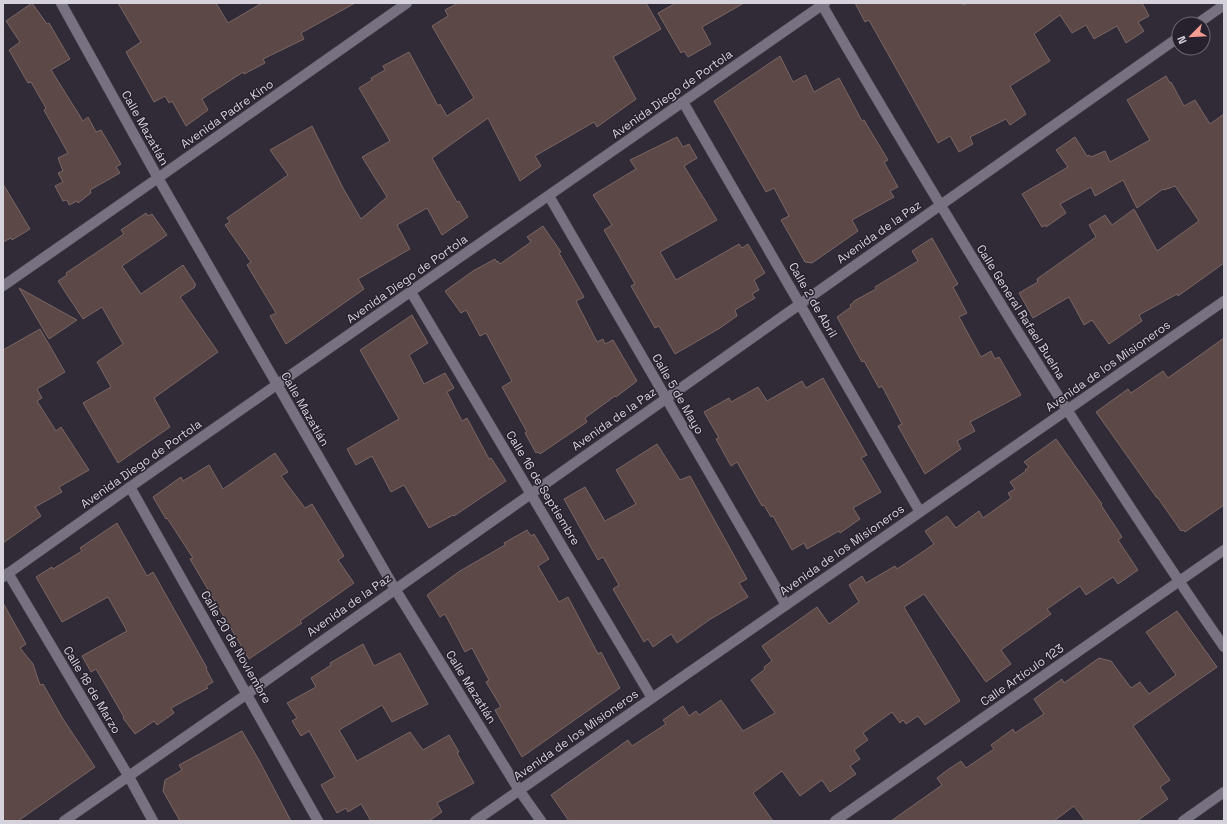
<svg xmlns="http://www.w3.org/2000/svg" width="1227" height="824" viewBox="0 0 1227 824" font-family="'Space Grotesk',sans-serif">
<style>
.building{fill:#5b4847;stroke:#7a6664}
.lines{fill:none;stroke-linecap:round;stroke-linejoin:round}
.street-casing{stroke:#4e4854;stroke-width:11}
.street{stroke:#787181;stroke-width:10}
.labels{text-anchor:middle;stroke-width:3;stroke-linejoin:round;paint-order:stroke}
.street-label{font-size:12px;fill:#d6d2db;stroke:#27212e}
</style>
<rect width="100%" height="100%" fill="#312b38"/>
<g class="building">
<polygon points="32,3 47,24 49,23 70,59 51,70 83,121 88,117 96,132 101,130 121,164 116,167 120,173 90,190 91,193 78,203 77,201 69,205 67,200 63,201 55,186 63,182 58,173 63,171 58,158 68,153 44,110 46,108 31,82 28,83 9,50 20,42 6,21"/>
<polygon points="118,3 216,3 228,23 262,3 355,3 301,33 304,39 263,59 265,63 244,74 243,72 202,99 208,110 186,126 172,101 169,103 165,96 154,102 126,52 141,42"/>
<polygon points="458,3 646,3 661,29 613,57 636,99 597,127 594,122 535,156 541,166 520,181 488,118 432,158 457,202 459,201 468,217 442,235 427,208 397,225 410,249 358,279 364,289 286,344 270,316 276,313 247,265 251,262 225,225 230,222 227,218 288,175 270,150 312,126 343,188 361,219 387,197 362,157 390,141 359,88 372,80 371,78 385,70 383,66 409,52 438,106 440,104 447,116 474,98 432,26 448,16 445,10"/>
<polygon points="676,3 744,3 702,27 711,44 688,57 684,51 681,53 658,13"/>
<polygon points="855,3 962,3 963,5 969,3 1142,3 1149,16 1138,22 1144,31 1126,43 1117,26 1094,39 1086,25 1072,33 1060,15 1034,34 1050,61 1010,86 1026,114 1010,125 1006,119 970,137 973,144 959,152 950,136 938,143 869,20 865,22"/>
<polygon points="780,56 793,82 806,75 814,92 839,78 862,121 864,120 888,160 884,162 898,187 890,191 894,197 852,220 858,231 812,263 805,262 781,220 789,216 774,188 766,192 714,101"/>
<polygon points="1166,76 1170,83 1171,82 1184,106 1195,100 1210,124 1224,114 1224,263 1178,296 1177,294 1139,315 1142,321 1109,344 1092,320 1084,325 1069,297 1033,318 1019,293 1038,282 1037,279 1096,237 1089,225 1105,215 1112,225 1134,209 1157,251 1199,221 1175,186 1164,190 1163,189 1137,208 1123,180 1095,196 1091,187 1060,204 1066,213 1046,227 1046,225 1042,227 1022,194 1068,167 1056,150 1075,137 1087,156 1089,155 1091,157 1105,151 1110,162 1150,140 1127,100"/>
<polygon points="677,137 683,147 689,144 697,158 684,166 717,220 660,252 676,280 739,244 742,248 748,244 765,273 754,280 759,290 752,294 755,298 735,310 737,316 720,328 675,354 659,326 655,328 631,286 635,284 604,230 612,225 593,195 636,169 630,160"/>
<polygon points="3,184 30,229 12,240 11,238 3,242"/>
<polygon points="146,213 148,216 152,214 167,235 122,266 141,294 183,265 196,285 194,286 195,287 180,297 218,352 154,398 170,427 118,463 83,403 111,387 97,362 123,344 102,307 83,319 58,281 67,275 66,273 78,265 124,234 121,230"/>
<polygon points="543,226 561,252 559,253 584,297 576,301 597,342 603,339 605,344 613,340 637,381 616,397 615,396 585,418 587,422 540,454 538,452 536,453 525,433 527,432 502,387 512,381 486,333 480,336 466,310 461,313 445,291 473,271 495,259 497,262 498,261 500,264 531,242 527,237"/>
<polygon points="932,238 958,284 953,287 967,313 959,317 981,357 991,351 995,359 999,357 1021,395 970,422 975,431 957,441 961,449 925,474 898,426 902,424 882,386 879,388 864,361 862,362 837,317 851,307 850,305 854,302 854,301 876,289 875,287 918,261 912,251"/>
<polygon points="19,288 77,320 49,339"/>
<polygon points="412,315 428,343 409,355 424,384 445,373 454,388 447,392 462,421 467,418 489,459 491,458 506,481 454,516 453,515 429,528 404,485 391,492 372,456 356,465 347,449 399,419 360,350"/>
<polygon points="40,329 65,372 37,389 42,398 37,401 56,431 61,427 89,470 59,487 62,492 35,507 41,516 3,543 3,350"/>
<polygon points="1224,338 1224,505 1185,532 1183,530 1181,531 1158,498 1157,498 1096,412 1128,389 1131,393 1163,371 1168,378"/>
<polygon points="823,378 867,455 861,458 881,492 853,508 860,519 840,533 839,531 807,549 804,543 792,550 773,516 771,517 764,505 762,506 737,462 731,466 716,439 719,438 704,412 729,398 731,402 758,387 767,401 802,381 806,388"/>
<polygon points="1056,439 1102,504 1101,505 1122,537 1118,540 1138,570 1118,584 1113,577 1086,595 1080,586 1047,609 1051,614 1001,650 1011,664 986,682 924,594 904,607 960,701 925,725 918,716 906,724 903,720 900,723 892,712 863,733 868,740 854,750 860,759 850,766 856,774 830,792 822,780 800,796 782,771 753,793 773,821 569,821 551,795 628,740 632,746 666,724 663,720 683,706 689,716 696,711 699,715 721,700 743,731 775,713 751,680 765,669 764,667 772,661 762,646 817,607 829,624 859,602 849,585 862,576 866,583 895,566 897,569 921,553 934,544 925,531 947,516 956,528 979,511 983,518 1011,498 1008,493 1015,489 1010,482 1026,471 1025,470 1029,467 1024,462"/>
<polygon points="657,444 680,480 690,476 747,579 739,583 748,597 709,620 677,643 671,634 653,647 648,639 644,642 613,589 619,585 603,557 598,560 564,499 585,487 605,521 636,504 616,470"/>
<polygon points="275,453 288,472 281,476 305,508 312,504 344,556 338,560 354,583 300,621 302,623 249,659 190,559 193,558 167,518 166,519 153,497 181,477 183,481 209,465 223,489"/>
<polygon points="117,523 147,576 153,572 207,668 206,669 213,682 206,686 208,688 171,708 174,713 157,725 154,721 135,734 123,718 124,717 96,669 91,672 82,656 127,631 108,597 62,622 36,577 52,567 53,569 82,551 80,548"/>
<polygon points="527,530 531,536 534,534 549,559 538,566 559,602 568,597 598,654 601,652 620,688 522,757 495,710 501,707 486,682 489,680 472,648 465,652 445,614 440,617 427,595 460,571 505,545 504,543"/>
<polygon points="3,603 26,644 20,648 33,664 40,685 43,684 63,719 95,767 18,821 3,821"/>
<polygon points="1177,611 1217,667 1133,726 1170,780 1160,787 1168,799 1137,821 1085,821 1074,806 1054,821 891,821 942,785 937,778 946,771 961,761 966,768 994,749 991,745 1013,729 1015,733 1044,714 1034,699 1062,679 1064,683 1099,658 1111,661 1131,688 1140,682 1149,694 1176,675 1146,632"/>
<polygon points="363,644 374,666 400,653 428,704 392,722 382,705 339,730 357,761 410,732 423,750 449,735 459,752 457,753 474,783 437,803 442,812 429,821 371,821 361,804 348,812 346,808 337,813 321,785 335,777 309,731 301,736 292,721 297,718 287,703 316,687 311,678 331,665 330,663"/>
<polygon points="242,731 260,762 291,821 180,821 163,791 165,780 182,770 179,765"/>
</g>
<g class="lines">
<g class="street-casing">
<g id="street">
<polyline points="61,3 158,178 395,589 519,790 541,821"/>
<path d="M821 3C883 111 948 218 1013 324 1081 433 1151 541 1224 647"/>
<polyline points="1197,24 1224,5"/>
<polyline points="683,102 920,512"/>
<polyline points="549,196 786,605"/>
<polyline points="3,286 158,178 407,3"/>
<polyline points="411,292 652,698"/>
<polyline points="130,487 318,821"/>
<polyline points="8,573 129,777 153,821"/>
<polyline points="3,577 130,487 825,3"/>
<polyline points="64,821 247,694 1179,37"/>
<polyline points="475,821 1224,301"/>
<polyline points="835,821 1224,550"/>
<polyline points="1183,821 1224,792"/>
</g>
</g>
<use href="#street" class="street"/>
</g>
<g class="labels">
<g class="street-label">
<text transform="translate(672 94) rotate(-35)" y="4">Avenida Diego de Portola</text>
<text transform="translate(227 114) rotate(-35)" y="4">Avenida Padre Kino</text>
<text transform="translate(145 128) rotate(61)" y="4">Calle Mazatlán</text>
<text transform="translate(879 232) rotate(-35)" y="4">Avenida de la Paz</text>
<text transform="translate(407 279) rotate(-35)" y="4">Avenida Diego de Portola</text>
<text transform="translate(813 300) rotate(60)" y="4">Calle 2 de Abril</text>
<text transform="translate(1021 312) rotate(58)" y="4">Calle General Rafael Buelna</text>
<text transform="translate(1108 366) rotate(-35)" y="4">Avenida de los Misioneros</text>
<text transform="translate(678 394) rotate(60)" y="4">Calle 5 de Mayo</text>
<text transform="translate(305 409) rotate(60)" y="4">Calle Mazatlán</text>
<text transform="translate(614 419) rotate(-35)" y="4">Avenida de la Paz</text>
<text transform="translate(141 464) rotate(-35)" y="4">Avenida Diego de Portola</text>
<text transform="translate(543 488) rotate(59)" y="4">Calle 16 de Septiembre</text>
<text transform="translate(842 550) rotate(-35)" y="4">Avenida de los Misioneros</text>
<text transform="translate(349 605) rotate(-35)" y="4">Avenida de la Paz</text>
<text transform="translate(236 647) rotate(60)" y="4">Calle 20 de Noviembre</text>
<text transform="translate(1022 675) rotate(-35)" y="4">Calle Artículo 123</text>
<text transform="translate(471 687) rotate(58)" y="4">Calle Mazatlán</text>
<text transform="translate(92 690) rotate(59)" y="4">Calle 18 de Marzo</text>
<text transform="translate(576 735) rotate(-35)" y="4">Avenida de los Misioneros</text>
</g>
</g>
<rect width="1227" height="824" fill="none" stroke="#d6d2db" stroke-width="8"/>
<g transform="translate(1191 36) rotate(246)"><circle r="19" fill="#27212e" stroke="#6d6873"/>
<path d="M0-3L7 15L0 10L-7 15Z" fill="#f59c95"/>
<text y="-6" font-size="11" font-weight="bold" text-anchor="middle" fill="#d6d2db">N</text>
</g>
</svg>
